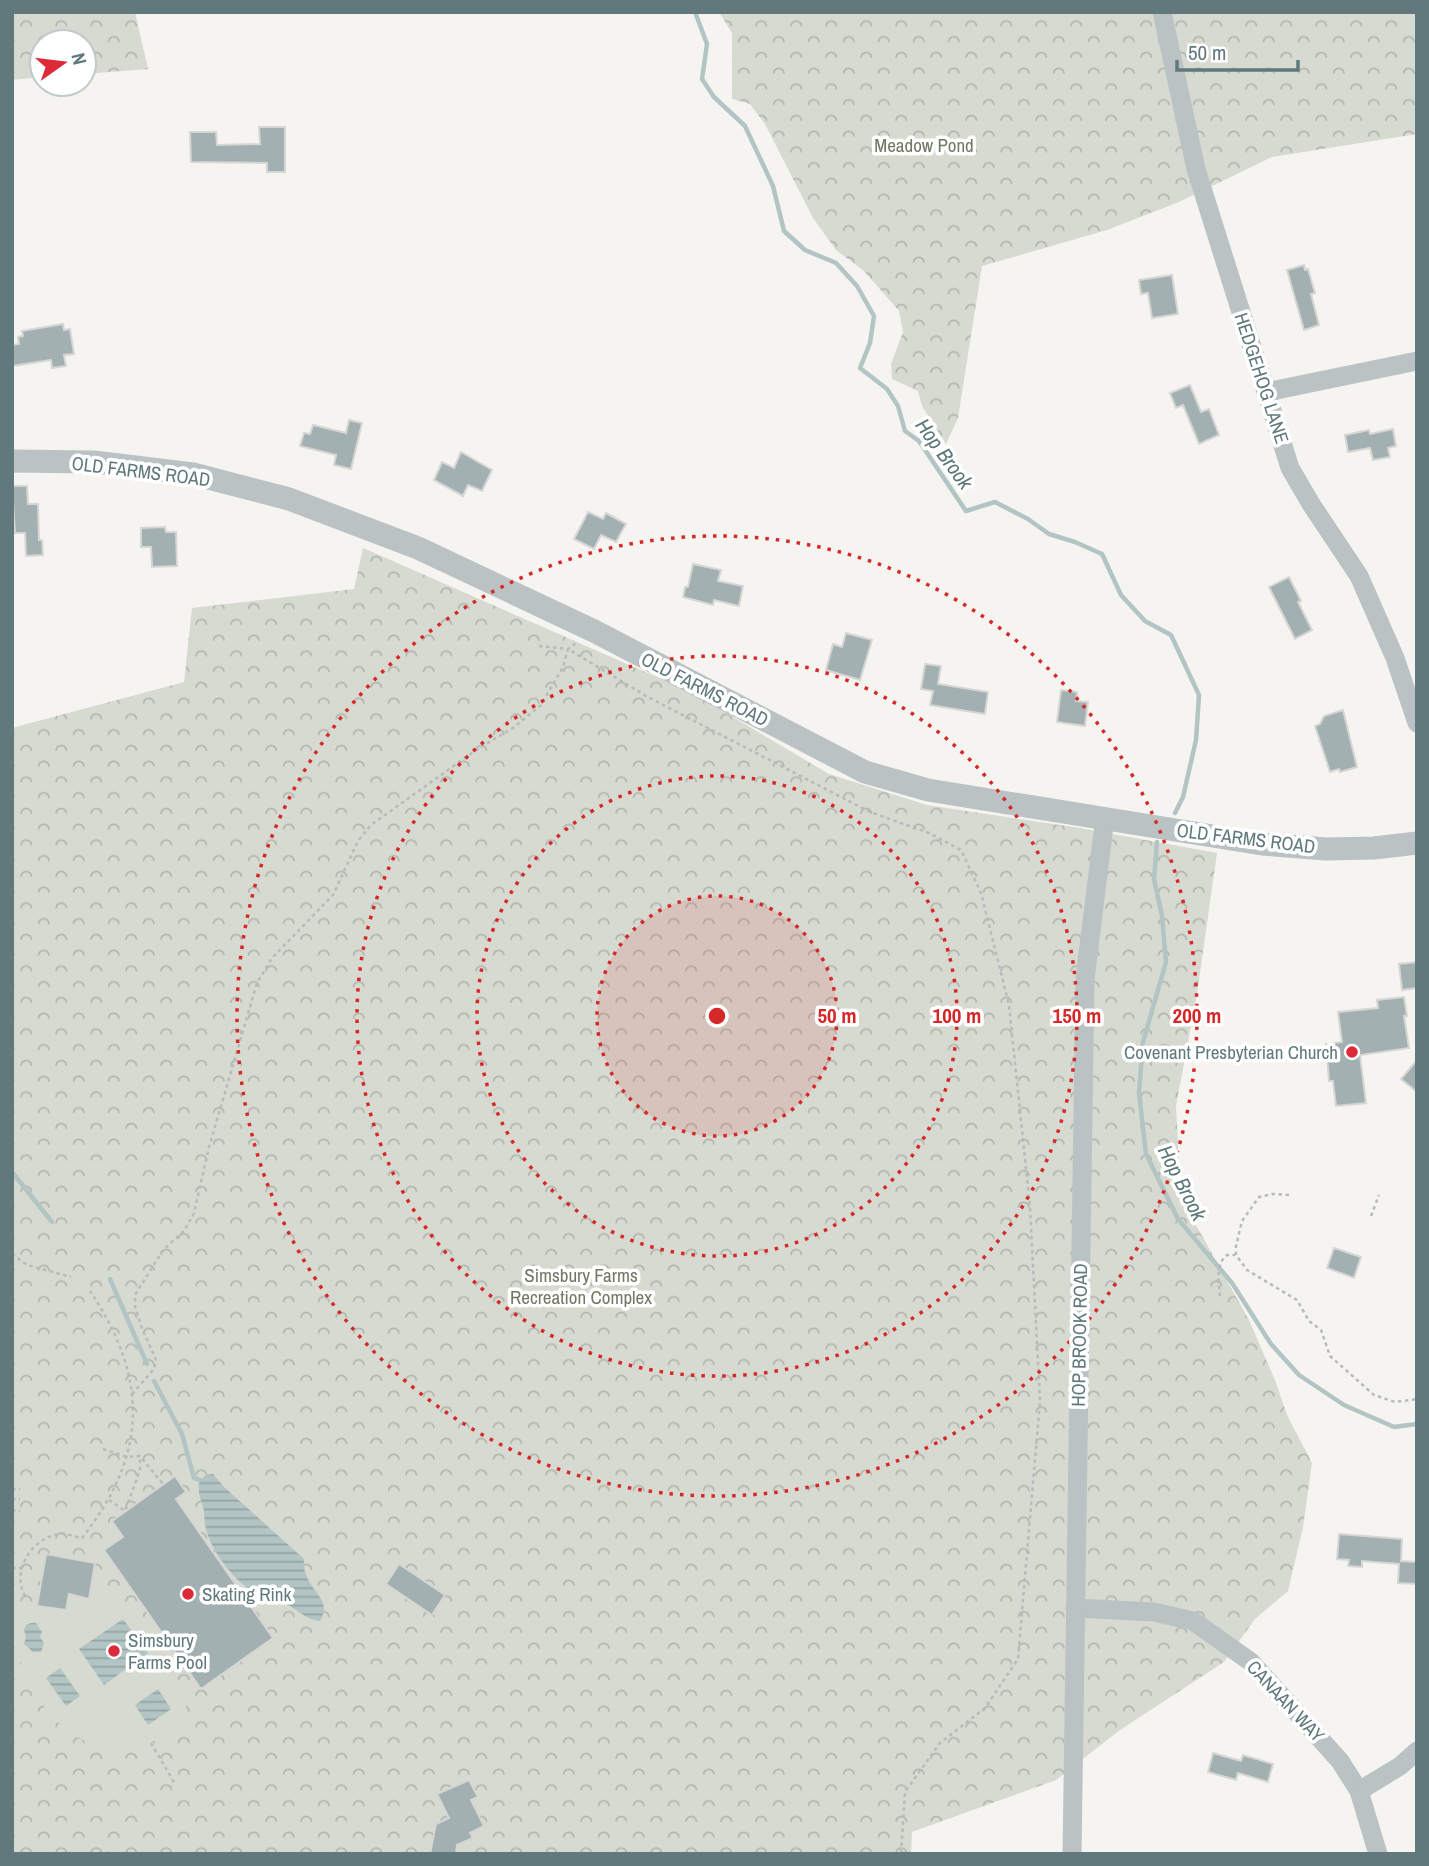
<svg xmlns="http://www.w3.org/2000/svg" width="1429" height="1866" viewBox="0 0 1429 1866" font-family="'Archivo Narrow',sans-serif">
<style>
.park{fill:url(#park-crowns)}
.garden{fill:#d7dad1}
.water{fill:url(#water-rules)}
.lines{fill:none;stroke-linecap:round;stroke-linejoin:round}
.stream{stroke:#b2c4c3;stroke-width:4.5}
.building{fill:#a3b0b1;stroke:#d6d6d4;stroke-width:2}
.path{stroke:#b6bbbc;stroke-width:2.5;stroke-dasharray:3.5 3.5;stroke-linecap:butt}
.minor{stroke:#bbc2c4;stroke-width:19}
.tertiary{stroke:#bbc2c4;stroke-width:23}
.ring{fill:none;stroke:#d62828;stroke-width:3.5;stroke-dasharray:3.5 7}
.poi-dot{fill:#dd2a38;stroke:#fff;stroke-width:2.5}
.labels{text-anchor:middle;stroke-width:7;stroke-linejoin:round;paint-order:stroke}
.park-label{font-size:19px;fill:#6f7964;stroke:#fff}
.street-label{font-size:19px;fill:#61797c;stroke:#fff}
.poi-label{font-size:19px;fill:#61797c;stroke:#fff;text-anchor:start}
.water-label{font-size:21px;font-style:italic;fill:#5c7876;stroke:#fff}
.centre{fill:#d62828;stroke:#fff;stroke-width:3.5}
.ring-label{font-size:21px;text-anchor:middle;font-weight:bold;fill:#d62828;stroke:#fff;stroke-width:7;stroke-linejoin:round;paint-order:stroke}
</style>
<defs>
<pattern id="park-crowns" width="20" height="18" patternUnits="userSpaceOnUse" patternTransform="scale(1.75)"><rect width="20" height="18" fill="#d7dad1"/><path d="M2 6a3 3 0 1 1 6 0M12 15a3 3 0 1 1 6 0" fill="none" stroke="#b2b6af"/></pattern>
<pattern id="water-rules" width="6" height="5" patternUnits="userSpaceOnUse" patternTransform="scale(1.75)"><rect width="6" height="5" fill="#b2c4c3"/><path d="M0 2.5h6" fill="none" stroke="#94a4a3"/></pattern>
</defs>
<rect width="100%" height="100%" fill="#f5f4f1"/>
<g class="park">
<polygon points="12,12 135,12 148,69 84,74 84,42 42,42 42,77 12,80"/>
<polygon points="719,12 1417,12 1417,134 1272,157 1179,202 1107,230 982,266 958,418 946,444 922,406 918,391 892,379 891,364 903,332 899,311 864,271 836,250 813,218 765,124 750,104 732,99 732,33"/>
<polygon points="363,548 691,692 829,774 927,805 1080,828 1217,853 1197,994 1176,1106 1181,1198 1249,1320 1275,1380 1287,1415 1312,1463 1303,1527 1288,1591 1255,1619 1224,1662 1120,1730 1056,1780 912,1832 911,1854 12,1854 12,728 184,682 192,608 354,589"/>
</g>
<path class="garden" d="M92 1581C107 1581 114 1590 123 1600L187 1702C184 1721 177 1729 160 1738 78 1781 12 1687 12 1612L37 1606 66 1610 69 1594Z"/>
<g class="water">
<path d="M213 1474 224 1487 304 1559C301 1590 335 1596 320 1621 309 1621 297 1610 287 1604 270 1595 251 1594 238 1580 224 1566 208 1544 205 1524 204 1519 205 1513 203 1507 199 1494 192 1476 213 1474Z"/>
<polygon points="123,1619 148,1653 104,1685 79,1649"/>
<polygon points="31,1623 36,1623 42,1632 40,1637 44,1643 41,1652 33,1652 24,1644 26,1637 24,1630 26,1625"/>
<polygon points="60,1668 80,1696 66,1706 46,1678"/>
<polygon points="158,1689 171,1709 148,1725 135,1705"/>
</g>
<g class="lines">
<g class="stream">
<polyline points="695,12 707,44 702,79 714,97 745,126 773,186 784,231 805,250 836,263 857,286 874,316 870,343 860,368 887,389 898,406 905,431 919,441 966,511 995,502 1028,519 1049,534 1075,542 1102,554 1121,595 1145,621 1171,635 1199,695 1196,740 1183,797 1175,813"/>
<polyline points="1157,842 1154,879 1162,916 1166,962 1143,1042 1139,1093 1146,1154 1178,1219 1232,1283 1271,1344 1299,1375 1344,1405 1394,1427 1417,1424"/>
<polyline points="12,1172 52,1222"/>
<polyline points="110,1279 147,1364"/>
<polyline points="154,1381 182,1434 194,1478 200,1480"/>
</g>
</g>
<g class="building">
<polygon points="259,127 285,127 285,172 267,172 267,163 191,162 190,132 216,132 217,145 260,144"/>
<polygon points="1304,265 1305,270 1308,269 1315,293 1311,294 1319,325 1304,330 1287,270"/>
<polygon points="1172,275 1178,314 1152,318 1148,293 1141,294 1139,280"/>
<polygon points="63,324 64,330 70,329 74,354 64,355 66,366 52,368 51,360 12,366 12,345 19,344 18,337 23,336 22,331"/>
<polygon points="1190,385 1201,412 1209,409 1219,435 1199,444 1183,405 1176,408 1170,393"/>
<polygon points="349,420 362,423 351,469 334,465 336,455 300,446 304,433 310,434 313,425 346,433"/>
<polygon points="1393,429 1396,446 1388,448 1390,457 1373,460 1370,448 1348,452 1345,435 1369,430 1370,434"/>
<polygon points="461,452 492,470 482,491 468,485 463,496 434,480 442,462 454,468"/>
<polygon points="12,486 27,486 28,504 38,504 39,540 42,540 43,555 26,556 25,533 15,533"/>
<polygon points="588,512 603,519 606,513 626,524 616,542 601,535 594,549 574,539"/>
<polygon points="165,527 166,532 176,532 177,566 152,567 151,547 141,547 141,528"/>
<polygon points="693,564 721,570 718,581 743,586 739,606 714,600 713,605 683,597 685,587 688,587"/>
<polygon points="1289,577 1301,601 1298,602 1312,630 1295,639 1269,587"/>
<polygon points="846,633 872,640 860,680 826,670 833,644 842,647"/>
<polygon points="925,664 941,666 938,684 988,692 985,714 930,705 933,691 921,689"/>
<polygon points="1061,690 1077,692 1076,701 1088,702 1085,726 1057,722"/>
<polygon points="1343,710 1357,767 1340,772 1339,769 1330,772 1315,726 1320,724 1324,716"/>
<polygon points="1417,962 1417,988 1402,990 1399,964"/>
<polygon points="1404,997 1407,1016 1404,1016 1409,1048 1360,1055 1366,1103 1336,1106 1333,1081 1329,1081 1326,1044 1342,1042 1338,1012 1378,1008 1377,1000"/>
<polygon points="1417,1060 1417,1092 1401,1079"/>
<polygon points="1334,1248 1361,1257 1354,1278 1327,1268"/>
<polygon points="175,1476 186,1492 176,1499 273,1638 201,1689 104,1550 123,1537 112,1521"/>
<polygon points="1339,1534 1402,1539 1401,1561 1417,1562 1417,1584 1398,1583 1399,1564 1362,1561 1362,1567 1348,1566 1349,1560 1337,1559"/>
<polygon points="46,1554 95,1563 89,1599 69,1594 66,1610 37,1606"/>
<polygon points="399,1564 445,1595 432,1615 386,1584"/>
<polygon points="1213,1753 1241,1761 1243,1755 1273,1764 1268,1782 1238,1773 1236,1780 1208,1772"/>
<polygon points="469,1780 478,1797 471,1800 484,1826 470,1833 473,1838 457,1845 456,1854 430,1854 436,1824 449,1818 437,1794"/>
</g>
<g class="lines">
<g class="path">
<polyline points="539,646 568,649 576,643"/>
<polyline points="1289,1195 1273,1194 1259,1197 1242,1221 1236,1246 1236,1255 1247,1270 1297,1300 1309,1321 1321,1330 1330,1356 1374,1395 1395,1402 1417,1399"/>
<polyline points="1371,1216 1379,1195"/>
<polyline points="12,1254 27,1265 71,1277"/>
<path d="M1220 1296C1219 1283 1215 1264 1227 1255H1235"/>
<polyline points="132,1394 154,1369 156,1360 141,1326 135,1306 135,1295 163,1250 184,1231 194,1213 209,1147 257,983 272,958 333,895 358,841 371,825 476,750 513,728 541,705 563,667 568,649 646,696 870,812 929,833 961,850 981,893 1009,1005 1030,1207 1040,1401 1018,1659 985,1708 940,1743 905,1792 901,1854"/>
<polyline points="103,1449 127,1457 140,1456 163,1484"/>
<polyline points="12,1489 20,1489"/>
<polyline points="12,1499 20,1499"/>
<polyline points="109,1500 125,1511 140,1470 140,1456"/>
<polyline points="12,1510 20,1511"/>
<polyline points="12,1568 22,1568"/>
<path d="M25 1596C11 1571 32 1537 60 1534 66 1533 75 1537 82 1538 148 1454 149 1379 90 1291"/>
<polyline points="151,1743 175,1784"/>
<polyline points="107,1852 110,1854"/>
</g>
<g class="minor">
<polyline points="1162,12 1196,169 1290,468 1311,504 1359,576 1395,658 1417,723"/>
<polyline points="1266,392 1417,361"/>
<polyline points="1075,1608 1154,1612 1193,1621 1251,1662 1340,1761 1359,1791"/>
<polyline points="1072,1854 1085,979 1105,817"/>
<polyline points="1378,1854 1359,1791 1400,1766 1417,1751"/>
</g>
<polyline class="tertiary" points="12,461 94,462 193,474 289,499 418,548 594,631 865,772 928,790 1262,844 1326,849 1374,848 1417,843"/>
</g>
<circle cx="717" cy="1016" r="120" fill="#d62828" fill-opacity=".12"/>
<g class="ring">
<circle cx="717" cy="1016" r="120"/>
<circle cx="717" cy="1016" r="240"/>
<circle cx="717" cy="1016" r="360"/>
<circle cx="717" cy="1016" r="480"/>
</g>
<g class="poi-dot">
<circle cx="1352" cy="1052" r="7"/>
<circle cx="188" cy="1594" r="7"/>
<circle cx="114" cy="1651" r="7"/>
</g>
<g class="labels">
<g class="park-label">
<text x="924" y="152">Meadow Pond</text>
<text x="581" y="1282">Simsbury Farms<tspan x="581" dy="22">Recreation Complex</tspan></text>
</g>
<g class="street-label">
<text transform="translate(1262 378) rotate(72)" y="7">HEDGEHOG LANE</text>
<text transform="translate(141 471) rotate(7)" y="7">OLD FARMS ROAD</text>
<text transform="translate(705 689) rotate(27)" y="7">OLD FARMS ROAD</text>
<text transform="translate(1246 838) rotate(7)" y="7">OLD FARMS ROAD</text>
<text transform="translate(1079 1335) rotate(-89)" y="7">HOP BROOK ROAD</text>
<text transform="translate(1286 1701) rotate(47)" y="7">CANAAN WAY</text>
</g>
<g class="poi-label">
<text x="1338" y="1059" text-anchor="end">Covenant Presbyterian Church</text>
<text x="202" y="1601">Skating Rink</text>
<text x="128" y="1647">Simsbury<tspan x="128" dy="22">Farms Pool</tspan></text>
</g>
<g class="water-label">
<text transform="translate(944 454) rotate(54)" y="7">Hop Brook</text>
<text transform="translate(1182 1183) rotate(63)" y="7">Hop Brook</text>
</g>
</g>
<circle cx="717" cy="1016" r="10" class="centre"/>
<g class="ring-label">
<text x="837" y="1023">50 m</text>
<text x="957" y="1023">100 m</text>
<text x="1077" y="1023">150 m</text>
<text x="1197" y="1023">200 m</text>
</g>
<rect width="1429" height="1866" fill="none" stroke="#61797c" stroke-width="28"/>
<g transform="translate(63 63) rotate(76)"><circle r="33" fill="#ffffff" stroke="#c0c9cb" stroke-width="2"/>
<path d="M0-5L12 26L0 18L-12 26Z" fill="#dd2a38"/>
<text y="-10" font-size="19" font-weight="bold" text-anchor="middle" fill="#61797c">N</text>
</g>
<path d="M1177 60v10h121v-10" fill="none" stroke="#61797c" stroke-width="3.5"/>
<text x="1188" y="60" font-size="21" fill="#61797c" stroke="#ffffff" stroke-width="5" paint-order="stroke">50 m</text>
</svg>
